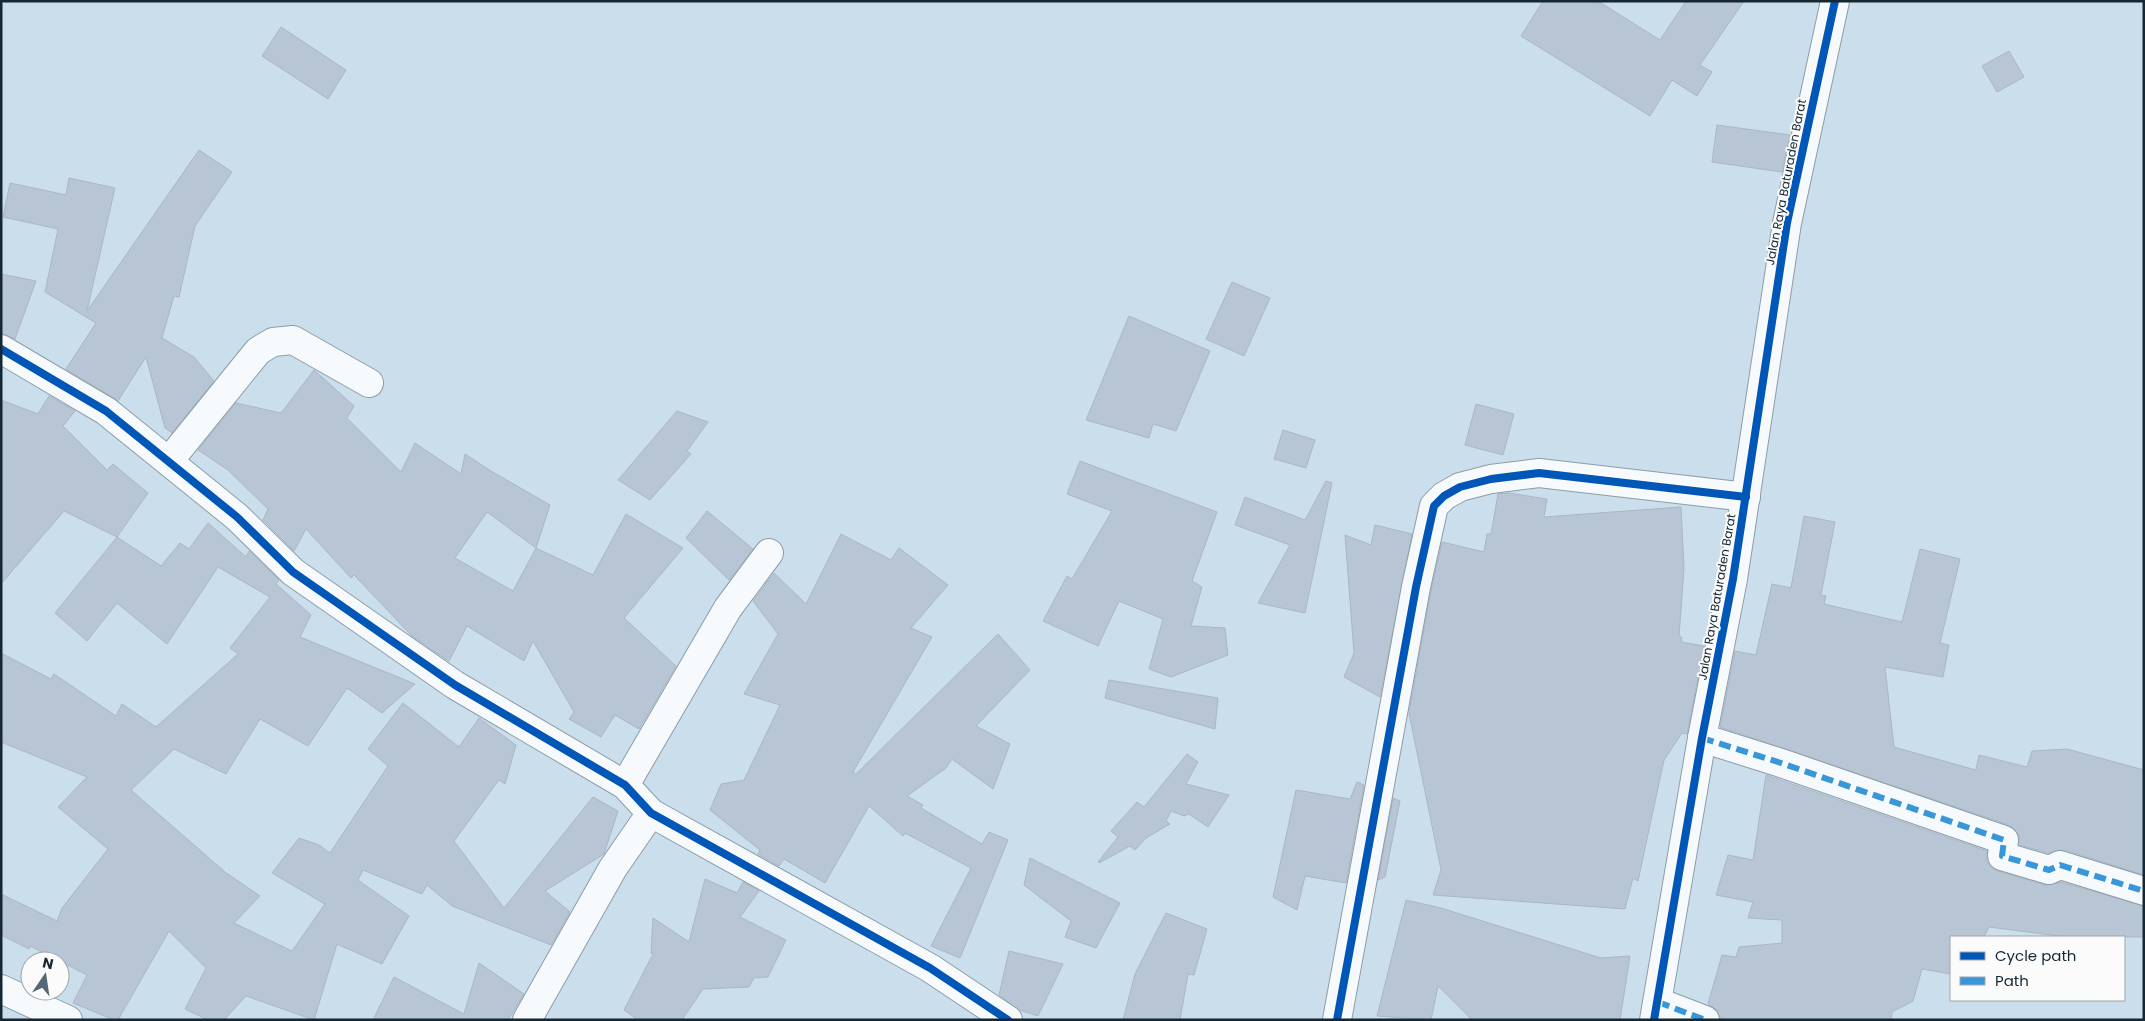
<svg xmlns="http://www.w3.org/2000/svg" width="2145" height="1021" viewBox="0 0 2145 1021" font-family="Poppins,sans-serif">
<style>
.building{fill:#b7c5d4;stroke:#aab7c5;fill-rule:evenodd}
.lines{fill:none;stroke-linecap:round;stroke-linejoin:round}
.minor-casing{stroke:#8c9da9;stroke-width:30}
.minor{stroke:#f7fafc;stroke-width:28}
.quiet{stroke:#3996d8;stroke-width:6;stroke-dasharray:12 6;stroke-linecap:butt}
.cycleway-casing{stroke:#fbfbfb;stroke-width:11}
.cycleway{stroke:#0057b8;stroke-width:8}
.labels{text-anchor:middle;stroke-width:4;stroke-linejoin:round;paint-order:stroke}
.street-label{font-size:12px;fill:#152733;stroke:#fbfbfb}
</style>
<rect width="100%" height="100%" fill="#cadeec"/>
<g class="building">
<polygon points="1543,1 1598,1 1660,40 1686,1 1744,1 1700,65 1712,72 1697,96 1672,80 1650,116 1521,36"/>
<polygon points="281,27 346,70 328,99 262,56"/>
<polygon points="2009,51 2024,77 1997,92 1982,66"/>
<polygon points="1717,125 1790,135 1782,172 1712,162"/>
<polygon points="199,150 232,172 195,226 179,297 174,296 162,338 194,357 214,381 172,433 165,428 146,357 118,401 66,369 96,323 45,292 58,229 3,217 10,183 66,195 69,178 115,188 87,311"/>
<polygon points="1,274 36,281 15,339 1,333"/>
<polygon points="1232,282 1270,298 1244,356 1206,339"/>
<polygon points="1129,316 1210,351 1176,431 1153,424 1149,438 1086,420"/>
<path d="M314 370 354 406 347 418 401 472 415 443 461 474 465 454 491 471 550 505 536 548 593 575 626 514 683 548 624 618 676 666 639 729 615 715 601 737 569 719 574 712 533 641 524 661 467 626 449 661 444 658 412 636 354 575 351 578 306 529 294 551 263 520 268 509 228 470 198 450 236 403 281 413ZM487 512 536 548 513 591 455 558Z"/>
<polygon points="49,396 75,411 63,426 107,470 113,464 148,493 117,537 64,511 1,584 1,400 38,414"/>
<polygon points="1476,404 1514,414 1503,455 1465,445"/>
<polygon points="677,411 708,422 687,451 691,454 650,500 618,480"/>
<polygon points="1283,430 1315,440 1306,468 1274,459"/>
<polygon points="1080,461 1217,512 1192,581 1202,587 1191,626 1225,628 1228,655 1171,677 1149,669 1163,619 1119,601 1098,646 1043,621 1067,576 1072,579 1112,511 1067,494"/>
<polygon points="1326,481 1332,483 1305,613 1258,603 1290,545 1235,525 1245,497 1305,520"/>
<polygon points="1508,493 1547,499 1544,517 1681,507 1684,568 1679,637 1682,637 1681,642 1704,646 1687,734 1682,733 1664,760 1638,881 1633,878 1625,909 1433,895 1441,870 1409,713 1431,590 1442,542 1484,552 1487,534 1491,534 1498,494"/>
<polygon points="707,511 753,549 729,580 686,538"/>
<polygon points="1804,516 1835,522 1821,595 1826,596 1824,604 1902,622 1920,549 1960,559 1940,643 1949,645 1943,677 1885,667 1894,747 1976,770 1979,755 2027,767 2032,751 2067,749 2144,770 2144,875 2065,850 2048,853 2019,845 2019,835 2009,825 1720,727 1735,651 1756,655 1772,584 1791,588"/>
<polygon points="208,523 246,557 249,551 279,580 276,584 311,615 300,637 415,684 382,713 347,688 308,746 260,719 226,774 174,749 131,790 225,872 260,896 234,923 292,951 325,904 272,873 299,838 319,845 330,853 388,766 368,749 403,703 459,747 479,718 516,745 505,784 499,780 454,841 504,908 593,797 618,811 604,854 545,891 570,912 551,945 452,906 427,885 422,894 363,870 358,880 409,916 382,964 337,944 314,1020 246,996 224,1020 208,1020 185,1009 206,968 169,931 118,1020 114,1020 73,1003 87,975 30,946 29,949 1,935 1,894 57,921 62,908 108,849 58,807 87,777 1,742 1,653 51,679 54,674 116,716 122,704 156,727 238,654 230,648 270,597 218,567 167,644 117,603 87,641 55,613 117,537 161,566 180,543 189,549"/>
<polygon points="1375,525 1412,534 1380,697 1344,677 1354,653 1345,535 1371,545"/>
<polygon points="841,534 891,560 899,548 948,585 911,628 932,637 853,772 856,774 998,634 1030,670 976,726 1010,744 993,789 952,759 946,768 907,796 923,805 921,808 982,844 989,832 1008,840 960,958 931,946 971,868 905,833 903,836 869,806 825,883 784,859 779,866 758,854 760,850 710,810 721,784 744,780 780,705 744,694 778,634 753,601 774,573 806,604"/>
<polygon points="1109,680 1218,698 1215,729 1105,698"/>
<polygon points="1187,754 1198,762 1186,784 1229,795 1208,827 1189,814 1184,816 1171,811 1166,821 1170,824 1146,838 1135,850 1130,846 1099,863 1098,862 1118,837 1111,831 1137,802 1144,807"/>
<polygon points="1766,775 1987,851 1987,862 1992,868 1998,871 2045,885 2061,882 2144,906 2144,937 2066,937 1989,927 1984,937 1951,937 1951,974 1922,969 1913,1001 1892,1012 1891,1020 1728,1020 1720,1018 1717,1010 1708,1004 1722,955 1736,957 1739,947 1782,943 1782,920 1748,918 1753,902 1716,895 1728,855 1753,860"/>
<polygon points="1357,782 1364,785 1346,883 1305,876 1297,910 1273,897 1296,790 1350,799"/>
<polygon points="1393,798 1400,801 1385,877 1378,880"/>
<polygon points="1030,858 1120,903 1096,948 1065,937 1071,921 1024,885"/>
<polygon points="705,879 737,893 743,882 759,891 740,917 786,940 768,977 754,978 749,987 703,989 682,1020 638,1020 624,1010 653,954 651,953 653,918 689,942"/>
<polygon points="1406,900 1441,908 1601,958 1630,956 1620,1020 1472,1020 1438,986 1431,1020 1377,1016"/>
<polygon points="1166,913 1207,929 1194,975 1188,974 1180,1020 1123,1020 1135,974"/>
<polygon points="1009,951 1063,964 1038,1016 1019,1010 999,995"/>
<polygon points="479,963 524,994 508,1020 373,1020 394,977 464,1014"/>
</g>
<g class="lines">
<g class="minor-casing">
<g id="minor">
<polyline points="1,349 106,411 237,517 293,572 455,685 625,785 651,813 930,968 1008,1020"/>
<polyline points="169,461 258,351 273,342 293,340 369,383"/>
<polyline points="1702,738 1781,763 2004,840 2002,856 2049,870 2060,865 2144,891"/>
<polyline points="625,785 728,608 769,553"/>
<polyline points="1,989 68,1020"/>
<polyline points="1658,1002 1705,1020"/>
<polyline points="527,1020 613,868 651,813"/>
<polyline points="1337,1020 1416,587 1434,506 1444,496 1460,487 1491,479 1539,473 1746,497"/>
<polyline points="1654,1020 1702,738 1733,579 1787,223 1835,1"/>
</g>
</g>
<use href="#minor" class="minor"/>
<g class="quiet">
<polyline points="1702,738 1781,763 2004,840 2002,856 2049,870 2060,865 2144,891"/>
<polyline points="1658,1002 1705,1020"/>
</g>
<g class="cycleway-casing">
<g id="cycleway">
<polyline points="1,349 106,411 237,517 293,572 455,685 625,785 651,813 930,968 1008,1020"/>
<polyline points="1337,1020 1416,587 1434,506 1444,496 1460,487 1491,479 1539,473 1746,497"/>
<polyline points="1654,1020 1702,738 1733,579 1787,223 1835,1"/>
</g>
</g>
<use href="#cycleway" class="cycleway"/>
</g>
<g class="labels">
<g class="street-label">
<text transform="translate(1786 182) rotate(-79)" y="4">Jalan Raya Baturaden Barat</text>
<text transform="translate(1717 597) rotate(-80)" y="4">Jalan Raya Baturaden Barat</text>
</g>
</g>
<rect width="2145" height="1021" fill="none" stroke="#152733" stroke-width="5"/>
<rect x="1950" y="936" width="175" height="65" fill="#fbfbfb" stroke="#9fa6ab"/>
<rect x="1960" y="952" width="25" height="8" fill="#0057b8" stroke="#9fa6ab"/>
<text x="1995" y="961" font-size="15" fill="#152733">Cycle path</text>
<rect x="1960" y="977" width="25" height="8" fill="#3996d8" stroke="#9fa6ab"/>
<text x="1995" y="986" font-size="15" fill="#152733">Path</text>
<g transform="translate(45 976) rotate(13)"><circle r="24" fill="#fbfbfb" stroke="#9fa6ab"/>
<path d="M0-4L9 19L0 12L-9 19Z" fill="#546774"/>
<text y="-8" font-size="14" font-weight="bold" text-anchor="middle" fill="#152733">N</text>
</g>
</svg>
